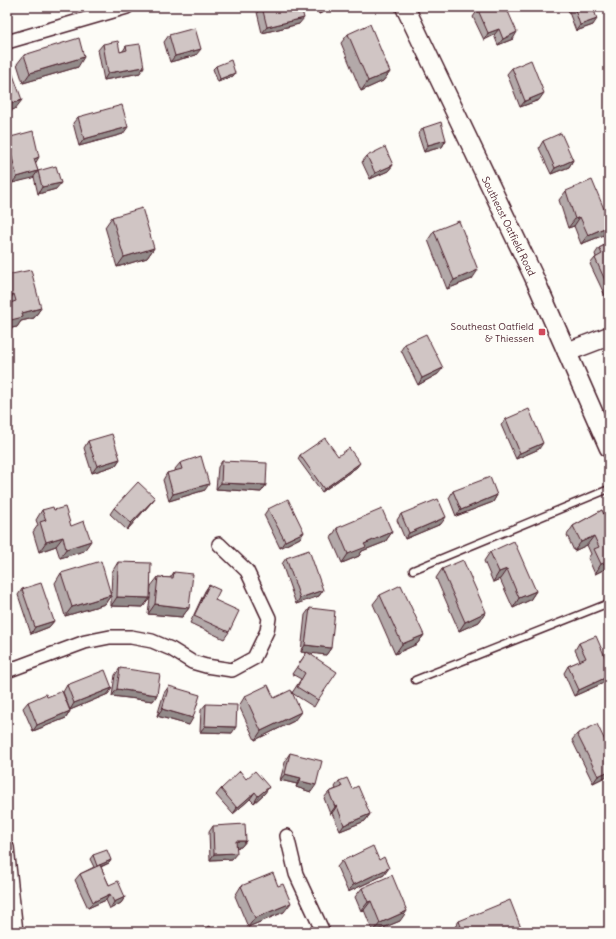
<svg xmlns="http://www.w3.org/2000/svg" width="616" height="939" viewBox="0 0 616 939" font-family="Delius,sans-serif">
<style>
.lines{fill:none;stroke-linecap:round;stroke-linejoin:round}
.lane-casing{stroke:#4a1f2b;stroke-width:9}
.street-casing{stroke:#4a1f2b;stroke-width:16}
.secondary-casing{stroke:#4a1f2b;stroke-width:21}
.lane{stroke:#fdfcf7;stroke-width:6}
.street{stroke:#fdfcf7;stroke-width:13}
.secondary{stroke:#fdfcf7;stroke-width:18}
.wall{fill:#b3a9a9;stroke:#4a1f2b}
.shaded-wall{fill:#928a89;stroke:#4a1f2b}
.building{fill:#d0c5c4;stroke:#4a1f2b}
.poi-dot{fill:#d1495b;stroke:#fdfcf7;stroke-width:1.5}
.labels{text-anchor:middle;stroke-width:3;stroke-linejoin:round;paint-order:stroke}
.street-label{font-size:10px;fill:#4a1f2b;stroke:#fdfcf7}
.poi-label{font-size:10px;fill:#4a1f2b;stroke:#fdfcf7;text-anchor:end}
</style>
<rect width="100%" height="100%" fill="#fdfcf7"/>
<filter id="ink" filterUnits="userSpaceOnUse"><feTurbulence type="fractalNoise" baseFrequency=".025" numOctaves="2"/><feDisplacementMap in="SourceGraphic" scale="8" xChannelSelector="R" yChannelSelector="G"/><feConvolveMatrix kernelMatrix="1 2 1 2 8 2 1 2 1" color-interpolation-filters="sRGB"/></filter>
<g filter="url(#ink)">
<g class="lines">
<g class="lane-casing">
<g id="lane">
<polyline points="413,570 609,489"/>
<polyline points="415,680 609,603"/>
</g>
</g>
<g class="street-casing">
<g id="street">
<polyline points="7,42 127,7"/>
<polyline points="7,671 85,642 110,637 131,637 152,641 171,649 192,662 206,666 232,670 254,658 267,631 269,618 247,571 219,544"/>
<polyline points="287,836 296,874 323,932"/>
<polyline points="7,847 16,932"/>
</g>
</g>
<g class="secondary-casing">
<g id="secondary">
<polyline points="405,7 533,275 609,448"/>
<polyline points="567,352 609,336"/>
</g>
</g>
<use href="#lane" class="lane"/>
<use href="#street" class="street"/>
<use href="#secondary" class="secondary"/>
</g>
<g class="wall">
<polygon points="261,7 301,7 299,24 262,33 257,12"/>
<polygon points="316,7 334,7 319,14"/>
<polygon points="480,7 506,7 513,39 498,45 494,35 484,40 473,17"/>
<polygon points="567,7 593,7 593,25 576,31"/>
<polygon points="348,34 390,72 383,81 361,91 341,43"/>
<polygon points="169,35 196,55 170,62 164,42"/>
<polygon points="103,44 120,52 123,51 126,46 140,73 104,80 98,50"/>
<polygon points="24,55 78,67 23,83 17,64"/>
<polygon points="216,66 235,73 233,76 218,82 213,69"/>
<polygon points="512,68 539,100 520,107 507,74"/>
<polygon points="78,117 123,134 79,146 73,123"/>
<polygon points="423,128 446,140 442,147 424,152 418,134"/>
<polygon points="7,138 35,163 38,171 56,189 38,194 34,177 12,183 7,163"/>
<polygon points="543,141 573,160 569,167 551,174 539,148"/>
<polygon points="367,156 393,165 388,171 370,179 362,162"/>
<polygon points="566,191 604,235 581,244 574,226 568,228 559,200"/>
<polygon points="112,217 154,248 147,258 117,267 105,227"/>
<polygon points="434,231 472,279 447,289 428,240"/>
<polygon points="609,243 609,302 608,302 590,264 595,258 596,257 595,254 599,248"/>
<polygon points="7,275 41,308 34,318 21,321 17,327 7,329"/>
<polygon points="405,344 438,374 418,385 401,350"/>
<polygon points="506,419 539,449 516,459 501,425"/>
<polygon points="88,441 120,459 116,465 92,473 84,448"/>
<polygon points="300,455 338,456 357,467 322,492 298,459"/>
<polygon points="222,461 266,485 261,492 216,489 218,467"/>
<polygon points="180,463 205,490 169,501 163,480 167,473 176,471 175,469"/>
<polygon points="453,491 497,495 493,502 456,516 449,498"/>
<polygon points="155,498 150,504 127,530 110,514 114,508"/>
<polygon points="268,509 304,532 300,538 280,548 264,515"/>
<polygon points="42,510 54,510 71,526 84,551 60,558 56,546 39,552 33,532 38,525 36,520"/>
<polygon points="602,510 609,567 595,574 588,558 591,554 587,545 574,551 567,535 573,526"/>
<polygon points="401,514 441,524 405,539 397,520"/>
<polygon points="337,528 392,532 385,542 362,551 359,556 342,563 331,538"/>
<polygon points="490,552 536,591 530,600 513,608 500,579 493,582 484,561"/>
<polygon points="286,558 323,590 319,596 296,604 282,564"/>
<polygon points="118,562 150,595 151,586 158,577 170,578 174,572 189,608 182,617 148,614 150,598 143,607 111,606 111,595 105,604 65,616 55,583 61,573 111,594 112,572"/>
<polygon points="442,569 486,612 479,622 459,631 436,578"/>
<polygon points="209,585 229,632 224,639 190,623 205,591"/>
<polygon points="22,589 54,621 49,627 31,634 18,595"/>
<polygon points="380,595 424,635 417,644 395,654 373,604"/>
<polygon points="310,608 331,648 326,655 307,652 318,700 314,707 292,693 294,721 255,740 239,706 245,696 274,698 292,693 301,679 292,674 307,652 301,652 305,615"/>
<polygon points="579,643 608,681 574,696 564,673 568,666 580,661 575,650"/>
<polygon points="120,668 157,695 153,701 112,696 115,675"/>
<polygon points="67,685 112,688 108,694 70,710 63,692"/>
<polygon points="169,686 189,725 157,716 164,693"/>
<polygon points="28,702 70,711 66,718 33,731 23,708"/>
<polygon points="206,704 232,733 200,732 201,710"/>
<polygon points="577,734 609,749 609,775 593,783 572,740"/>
<polygon points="290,753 311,792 296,787 297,784 280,780 286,759"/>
<polygon points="246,779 265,793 254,803 250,799 233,814 216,795 221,789"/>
<polygon points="339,781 352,789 370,814 365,821 340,831 332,813 330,814 324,798 329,792 336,789 335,787"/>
<polygon points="213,826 246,841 241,847 237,847 232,859 210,860 209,832"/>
<polygon points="93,855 111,860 109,863 101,867 109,885 125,897 121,903 110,909 106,900 88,908 75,880 80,874 94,867 90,859"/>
<polygon points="342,861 384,875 348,892 337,867"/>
<polygon points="241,886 278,886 284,912 248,927 235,896"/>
<polygon points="362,888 400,921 373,932 364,910 361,911 355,897"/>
<polygon points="459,921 521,928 518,932 452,932 452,931"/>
</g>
<g class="shaded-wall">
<polygon points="323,7 334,7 319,14"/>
<polygon points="304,18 299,24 262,33 267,27"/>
<polygon points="597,19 593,25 576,31 580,25"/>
<polygon points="499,29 494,35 484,40 488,33"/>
<polygon points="517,32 513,39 498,45 503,39"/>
<polygon points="201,49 196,55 170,62 175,56"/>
<polygon points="84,57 78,67 23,83 30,73"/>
<polygon points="144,67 140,73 104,80 108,73"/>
<polygon points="390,72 383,81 361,91 368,81"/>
<polygon points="235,73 233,76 218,82 220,79"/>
<polygon points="544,93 539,100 520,107 525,101"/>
<polygon points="22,100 15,109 7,112 7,105"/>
<polygon points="128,127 123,134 79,146 84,139"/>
<polygon points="446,140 442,147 424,152 428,145"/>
<polygon points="39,157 35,164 34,159"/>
<polygon points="573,160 569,167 551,174 555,168"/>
<polygon points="393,165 388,171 370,179 375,173"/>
<polygon points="38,171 33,178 12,183 17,177"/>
<polygon points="61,183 56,189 38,194 42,187"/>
<polygon points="580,217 574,226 568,228 575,219"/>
<polygon points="609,226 609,228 604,235 581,244 588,235"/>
<polygon points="154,248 147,258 117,267 124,257"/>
<polygon points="478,270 472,279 447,289 454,280"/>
<polygon points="14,294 7,303 7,296"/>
<polygon points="41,308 34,318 21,321 17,327 7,329 7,321 22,313"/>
<polygon points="443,368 438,374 418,385 422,378"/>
<polygon points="543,443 539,449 516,459 520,453"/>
<polygon points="120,459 116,465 92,473 97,466"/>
<polygon points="360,463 357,467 322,492 324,489"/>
<polygon points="221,483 266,485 261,492 216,489"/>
<polygon points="209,484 205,490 169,501 173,494"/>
<polygon points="497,495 493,502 456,516 461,510"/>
<polygon points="155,498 150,504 127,530 131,523"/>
<polygon points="446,517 441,524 405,539 409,533"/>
<polygon points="304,532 300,538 280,548 285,541"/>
<polygon points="392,532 385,542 362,551 359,556 342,563 348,554 364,544"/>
<polygon points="594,536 587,545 574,551 581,542"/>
<polygon points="63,537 56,546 39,552 46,542"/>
<polygon points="91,541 84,551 60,558 66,549"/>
<polygon points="609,561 609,567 595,574 601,564"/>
<polygon points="507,569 500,579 493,582 499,572"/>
<polygon points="323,590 319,596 296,604 300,598"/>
<polygon points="536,591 530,600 513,608 519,598"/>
<polygon points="111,595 105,604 65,616 72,607"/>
<polygon points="117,597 150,598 143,607 111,606"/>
<polygon points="155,604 189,608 182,617 148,614"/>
<polygon points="486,612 479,622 459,631 465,622"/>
<polygon points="54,621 49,627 31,634 35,627"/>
<polygon points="424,635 417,644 395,654 402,644"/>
<polygon points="305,645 331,648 326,655 301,652"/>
<polygon points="609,676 609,679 608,681 574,696 579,690"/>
<polygon points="112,688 108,694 70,710 74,703"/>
<polygon points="117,689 157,695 153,701 112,696"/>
<polygon points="162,709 193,718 189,725 157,716"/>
<polygon points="70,711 66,718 33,731 37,725"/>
<polygon points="301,712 294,721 255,740 261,731"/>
<polygon points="205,726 236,727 232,733 200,732"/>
<polygon points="609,771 609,775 593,783 598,776"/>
<polygon points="285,774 301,778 297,784 280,780"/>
<polygon points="300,781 316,785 311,792 296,787"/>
<polygon points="269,787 265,793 254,803 258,796"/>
<polygon points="255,792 250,799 233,814 237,808"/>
<polygon points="337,806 332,813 330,814 335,807"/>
<polygon points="370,814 365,821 340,831 344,825"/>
<polygon points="236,841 246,841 241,847 232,848"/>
<polygon points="237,853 232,859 210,860 214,854"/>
<polygon points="111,860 109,863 95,869 97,866"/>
<polygon points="389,868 384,875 348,892 353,885"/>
<polygon points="110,894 106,900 88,908 93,902"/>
<polygon points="125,897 121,903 110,909 114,902"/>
<polygon points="371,901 364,910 361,911 368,902"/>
<polygon points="291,903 284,912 248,927 255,918"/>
<polygon points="407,911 400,921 373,932 380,923"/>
<polygon points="521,928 518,932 511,932"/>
</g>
<g class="building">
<polygon points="262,7 301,7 304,18 267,27"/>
<polygon points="484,7 506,7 517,32 503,39 499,29 488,33 478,10"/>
<polygon points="574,7 593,7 597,19 580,25"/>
<polygon points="370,24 390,72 368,81 348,34"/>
<polygon points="195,28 201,49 175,56 169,35"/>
<polygon points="79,38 84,57 30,73 24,55"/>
<polygon points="118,41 120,52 127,50 126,46 140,44 144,67 108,73 103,44"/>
<polygon points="7,58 22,100 7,105"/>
<polygon points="231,60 235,73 220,79 216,66"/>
<polygon points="531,60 544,93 525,101 512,68"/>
<polygon points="122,105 128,127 84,139 78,117"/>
<polygon points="441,122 446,140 428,145 423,128"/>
<polygon points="33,131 39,157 34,159 38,171 17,177 7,138"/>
<polygon points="561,133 573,160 555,168 543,141"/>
<polygon points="385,147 393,165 375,173 367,156"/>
<polygon points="56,166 61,183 42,187 38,171"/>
<polygon points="592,180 609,221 609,226 588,235 580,217 575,219 566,191"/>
<polygon points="142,208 154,248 124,257 112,217"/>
<polygon points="459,221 478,270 454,280 434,231"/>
<polygon points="609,243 609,289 595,258 602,254 599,248"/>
<polygon points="31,270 41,308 22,313 23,317 7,321 7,304 16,301 14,294 7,296 7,275"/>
<polygon points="426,334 443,368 422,378 405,344"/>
<polygon points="529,409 543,443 520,453 506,419"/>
<polygon points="112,434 120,459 97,466 88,441"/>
<polygon points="325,438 338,456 349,448 360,463 324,489 300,455"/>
<polygon points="201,456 209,484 173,494 167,473 182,469 180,463"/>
<polygon points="222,461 267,463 266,485 221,483"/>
<polygon points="490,477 497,495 461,510 453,491"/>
<polygon points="138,482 155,498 131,523 114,508"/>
<polygon points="288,499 304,532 285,541 268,509"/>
<polygon points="438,499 446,517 409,533 401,514"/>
<polygon points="53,507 54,510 65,507 71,526 84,521 91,541 66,549 63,537 46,542 40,522 46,520 42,510"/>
<polygon points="382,509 392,532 364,544 366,547 348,554 337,528"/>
<polygon points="602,510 609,526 609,561 601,564 594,549 599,547 594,536 581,542 573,526"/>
<polygon points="514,541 536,591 519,598 507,569 499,572 490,552"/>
<polygon points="309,550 323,590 300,598 286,558"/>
<polygon points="463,560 486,612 465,622 442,569"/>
<polygon points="101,561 111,595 72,607 61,573"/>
<polygon points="118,562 151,563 150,598 117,597"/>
<polygon points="174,572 193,574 189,608 155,604 158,577 173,578"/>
<polygon points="41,583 54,621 35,627 22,589"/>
<polygon points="209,585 220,590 215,600 239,611 229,632 194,616"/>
<polygon points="401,585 424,635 402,644 380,595"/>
<polygon points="310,608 335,611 331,648 305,645"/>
<polygon points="596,636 609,666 609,676 579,690 568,666 586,658 579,643"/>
<polygon points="307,652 337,672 318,700 297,687 305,673 297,667"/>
<polygon points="120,668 160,674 157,695 117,689"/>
<polygon points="105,670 112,688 74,703 67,685"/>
<polygon points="268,685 274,698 291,690 301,712 261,731 245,696"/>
<polygon points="169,686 200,695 193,718 162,709"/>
<polygon points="62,691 70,711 37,725 28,702 46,694 47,697"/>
<polygon points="206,704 237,705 236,727 205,726"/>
<polygon points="597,724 609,749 609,771 598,776 577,734"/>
<polygon points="290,753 322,761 316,785 300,781 301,778 285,774"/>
<polygon points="240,771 246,779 255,771 269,787 258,796 255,792 237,808 221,789"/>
<polygon points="347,778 352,789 358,786 370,814 344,825 337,806 335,807 329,792 342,787 339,781"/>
<polygon points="245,824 246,841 236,841 237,853 214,854 213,826"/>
<polygon points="373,846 379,860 384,857 389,868 353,885 342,861"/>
<polygon points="107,850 111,860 97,866 93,855"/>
<polygon points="100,865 109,885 118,881 125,897 114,902 110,894 93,902 80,874"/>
<polygon points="273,873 278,886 283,884 291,903 255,918 241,886"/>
<polygon points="392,875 407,911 380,923 371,901 368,902 362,888"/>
<polygon points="510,900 521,928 511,932 463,932 459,921"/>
<polygon points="210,926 213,932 197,932"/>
</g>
</g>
<rect class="poi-dot" x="538" y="328" width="8" height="8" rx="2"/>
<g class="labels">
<g class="street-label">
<text transform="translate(509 226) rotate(64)" y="4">Southeast Oatfield Road</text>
</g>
<g class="poi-label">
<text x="534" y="330">Southeast Oatfield<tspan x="534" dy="12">&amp; Thiessen</tspan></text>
</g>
</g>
<rect width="616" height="939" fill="none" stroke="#fdfcf7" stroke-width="24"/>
<rect x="12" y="12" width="592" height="915" fill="none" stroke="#4a1f2b" stroke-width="1.5" filter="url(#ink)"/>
</svg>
